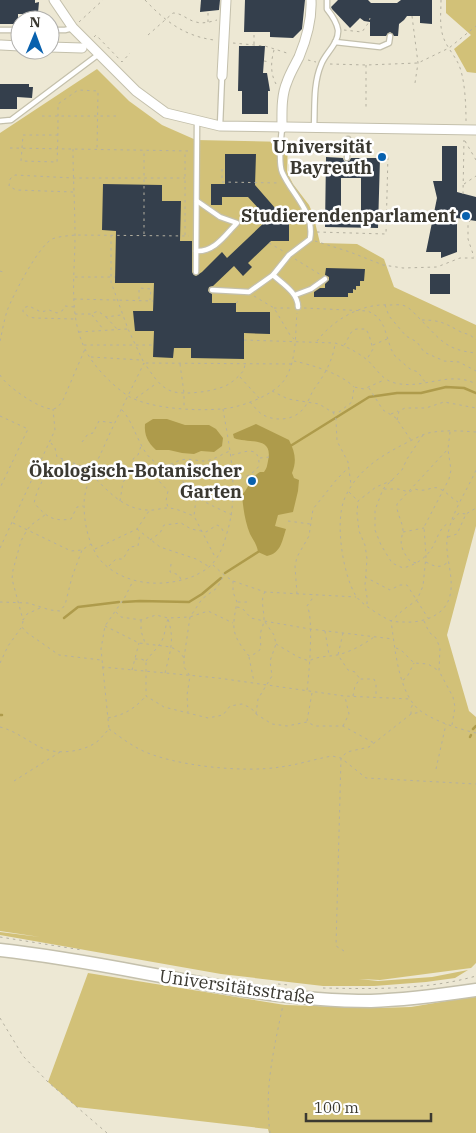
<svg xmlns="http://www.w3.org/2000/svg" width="476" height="1133" viewBox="0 0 476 1133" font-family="'IBM Plex Serif',serif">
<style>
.green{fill:#d2c178}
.water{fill:#ae9b4b}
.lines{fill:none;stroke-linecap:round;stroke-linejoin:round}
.stream{stroke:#ae9b4b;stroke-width:2.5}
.building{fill:#343f4c;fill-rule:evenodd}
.lane-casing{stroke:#c4c0ac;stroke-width:7}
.street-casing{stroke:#c4c0ac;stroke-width:11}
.secondary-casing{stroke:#c4c0ac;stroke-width:15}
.path{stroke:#b4b0a0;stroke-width:1;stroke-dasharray:2.5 4;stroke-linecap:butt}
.lane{stroke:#fff;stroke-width:4.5}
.street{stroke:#fff;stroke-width:9}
.secondary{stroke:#fff;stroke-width:12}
.poi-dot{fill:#0861ae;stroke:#fff;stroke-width:2}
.labels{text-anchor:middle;stroke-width:5;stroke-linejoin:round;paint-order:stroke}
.poi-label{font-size:18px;font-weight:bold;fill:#3b3931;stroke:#fff;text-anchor:end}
.street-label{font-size:18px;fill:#3b3931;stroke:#fff}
</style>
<rect width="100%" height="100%" fill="#ede8d4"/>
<g class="green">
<polygon points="446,0 476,0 476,73 467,72 454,49 471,35 446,13"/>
<polygon points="97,69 129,101 162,125 196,140 288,142 287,172 293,184 309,205 313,214 320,243 357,244 384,259 394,287 476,325 476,526 447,635 469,711 476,717 476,963 471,968 380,980 359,979 378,981 432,977 468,970 455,978 426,982 374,986 323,986 221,974 0,935 0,932 40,937 0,931 0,133"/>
<polygon points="88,973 285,1005 379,1008 411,1007 476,996 476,1133 269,1133 268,1129 77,1107 48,1082"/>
</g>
<g class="water">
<path d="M153 419H167L185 425H209L216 429 223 438 222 446 214 452 201 451 194 454 182 453 169 450H156C148 443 144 435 145 424Z"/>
<path d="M256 424 289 440C295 452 297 461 292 473L294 478 299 480 298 491 293 512 278 515 275 526 286 529C282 541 281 553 267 556L258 552C257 544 253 540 250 534 245 522 243 507 242 495 249 487 251 477 260 472H264C267 468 267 466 268 461 274 435 247 444 234 438L233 434Z"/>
</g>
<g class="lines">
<g class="stream">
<polyline points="292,445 369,397 397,393 421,393 446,387 464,388 476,393"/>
<polyline points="225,573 258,552"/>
<polyline points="123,602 140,601 189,602 202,594 221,578"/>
<polyline points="64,618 78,607 119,602"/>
<polyline points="0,715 2,715"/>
<polyline points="473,729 476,726"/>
<polyline points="470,737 471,735"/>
</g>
</g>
<g class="building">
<polygon points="0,0 35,0 35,3 39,2 38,13 42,13 42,20 34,20 34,14 18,14 18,24 0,24"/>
<polygon points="201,0 220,0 219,10 200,12"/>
<polygon points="245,0 305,0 302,29 293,38 270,37 270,32 244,32"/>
<polygon points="338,0 368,0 371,3 397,3 401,0 432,0 432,24 420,23 420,16 407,16 404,20 399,24 398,36 394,36 390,32 386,36 370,36 370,22 364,21 360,18 350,28 332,9 331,7"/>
<polygon points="239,46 265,46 263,73 267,73 270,91 268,91 268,114 242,114 242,91 238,91"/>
<polygon points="0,84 29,84 29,87 33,87 32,98 17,97 17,109 0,109"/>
<polygon points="442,146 457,146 457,192 476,197 476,221 457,218 457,252 441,258 441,252 426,252 437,198 433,181 442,181"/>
<polygon points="225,154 256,154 255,185 289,224 289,241 271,241 248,263 252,267 243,276 234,266 213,286 209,287 208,291 212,294 212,303 236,303 236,312 270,312 270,334 244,333 244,359 191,358 191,348 174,348 173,358 153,357 154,331 135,331 133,311 153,311 154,283 115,283 116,231 102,230 103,184 162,185 162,201 181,201 180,241 192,241 192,272 194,275 196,276 202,272 222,252 227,258 268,219 248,197 222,197 222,205 211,205 211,184 225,184"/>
<path d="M326 157 343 158 344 161 347 162 351 158H380L378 228 325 227ZM341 178H361V217H341Z"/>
<polygon points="326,268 365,269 364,281 360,281 360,286 356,286 356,290 353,289 353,293 348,293 348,297 314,297 314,292 320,288 325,288 325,284 329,280 329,277 325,275"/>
<rect x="430" y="274" width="20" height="20"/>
</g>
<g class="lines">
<g class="lane-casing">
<g id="lane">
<polyline points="0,30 20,30"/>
<polyline points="50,30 65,30 73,28"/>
<polyline points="335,42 380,47 389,43 390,36"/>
<polyline points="0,121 11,120 99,54"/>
<polyline points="220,126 222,76"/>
<path d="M314 127C315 107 313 84 321 65 325 53 339 44 338 30 337 23 331 14 327 9V0"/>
<polyline points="347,158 348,139"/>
<path d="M196 251C215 252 225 235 237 223L220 217 197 201"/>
<polyline points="196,272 197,122"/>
<path d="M273 275C283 284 298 293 298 307"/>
<path d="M212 290 249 292 273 275 289 255 310 239C315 212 292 195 282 172 278 162 281 139 282 128"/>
<polyline points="295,295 311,289 325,279"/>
</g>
</g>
<g class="street-casing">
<g id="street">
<polyline points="54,0 73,28 136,91 166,113 220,126 476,130"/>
<polyline points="1,45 20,46"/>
<polyline points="50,47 82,48"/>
<polyline points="222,76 226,0"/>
<path d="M282 128C282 113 281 96 287 82 290 73 295 65 299 57 306 40 312 19 311 0"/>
</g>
</g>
<g class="secondary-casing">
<path id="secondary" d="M0 950C124 963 245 1001 371 1001 406 1000 442 995 476 990"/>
</g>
<g class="path">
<path d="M145 0C165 21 184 36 214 40"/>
<path d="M441 0C441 13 439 27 444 39 447 47 454 55 458 63 465 77 466 105 466 121"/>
<polyline points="412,16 418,63 415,83"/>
<polyline points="79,22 103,0"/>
<polyline points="208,22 208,12"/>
<polyline points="344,30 362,32 369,22 370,18"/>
<path d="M148 35 173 13C182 13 187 20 196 22 202 24 210 22 217 20"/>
<polyline points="94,37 96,35 122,62 130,53"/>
<polyline points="233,43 265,46 290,54"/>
<polyline points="254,44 254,32"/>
<path d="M274 50C271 61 270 73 276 84"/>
<polyline points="308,60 316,62"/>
<polyline points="264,61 270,62"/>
<polyline points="330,64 366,65 418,63 449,48 476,26"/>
<polyline points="366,65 366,107"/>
<polyline points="42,116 116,116"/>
<path d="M58 135H23L21 161 57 162C58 143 58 124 58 104L78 90 98 91 97 150"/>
<polyline points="465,141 476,160"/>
<polyline points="10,148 191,151"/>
<path d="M73 149C73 178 75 207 75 236 75 274 68 314 85 349 93 366 112 385 128 396 151 409 195 411 221 409 240 408 275 395 285 379 297 360 295 334 297 313"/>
<polyline points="222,169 222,182 280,183"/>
<polyline points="464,184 476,176"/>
<polyline points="73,192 16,190 9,186 10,179 15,175 73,178 185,178"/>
<polyline points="463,194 464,140"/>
<polyline points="471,220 468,223 468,239 474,257"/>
<polyline points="317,232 386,234 388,154"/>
<polyline points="144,234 144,151"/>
<polyline points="111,235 111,282 128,329 144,363 292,364"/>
<polyline points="185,235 185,152"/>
<polyline points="315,241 350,252 383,265 403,268 437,267 460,258 476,258"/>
<polyline points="269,243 283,251"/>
<polyline points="295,259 321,275"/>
<polyline points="0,271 3,272"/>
<polyline points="75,277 115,277"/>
<polyline points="254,296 274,308 290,335 294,339"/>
<polyline points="74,299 153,301"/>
<polyline points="139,299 139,288 151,289 150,300"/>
<polyline points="236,303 241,299"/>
<polyline points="385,305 389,316 406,336 417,342 424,352 444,361 459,362 476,371"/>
<polyline points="74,307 65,306 62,311 57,313 49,310 41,312 29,306 23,308 23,312 29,317 35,318 74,319"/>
<polyline points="274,308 293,308"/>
<polyline points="304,308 368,311 378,317 384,327 391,349 395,356 410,369 418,372 425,382"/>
<polyline points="75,314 91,314 98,311 106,317 121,315"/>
<polyline points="92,315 103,329"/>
<polyline points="106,317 117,329"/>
<path d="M422 320C439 320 445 323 459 331 466 335 468 332 476 340"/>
<polyline points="79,332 127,329"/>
<path d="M244 340 335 343C346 346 357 352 366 359 376 367 381 380 395 383 423 390 450 370 476 384"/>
<path d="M0 341C2 332 4 321 7 311 13 295 38 247 52 239 60 236 68 236 75 235L189 236"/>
<path d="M317 341C334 319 362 303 390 305 394 305 401 304 405 306 410 308 415 314 419 318 440 339 445 350 476 353"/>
<polyline points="84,345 153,345"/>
<path d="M344 345C349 340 349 330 357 329 360 329 363 329 366 329L369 335 373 349 367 359"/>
<polyline points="373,345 387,339"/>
<polyline points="91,357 141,360"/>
<path d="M294 361C312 365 340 373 354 387"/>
<polyline points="180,364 184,393 184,408"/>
<path d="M0 375C6 386 39 409 52 409 58 409 60 404 63 400L85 349"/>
<polyline points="240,377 259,398"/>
<polyline points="369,388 383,410 396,418 411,440"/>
<polyline points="272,391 288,399 319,404 332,412 339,412 352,402 354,387 364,389 384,380"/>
<polyline points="136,398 157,383"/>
<path d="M250 402C253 405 255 408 258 411 269 422 293 422 303 409 308 404 310 395 314 389 324 376 333 360 335 344"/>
<path d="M223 409C230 451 240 494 226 536 224 545 219 556 213 563 208 569 200 573 194 576 164 588 126 586 102 562 89 548 84 523 84 505 84 487 94 468 102 451 115 421 130 392 144 363 152 373 158 386 171 391 184 396 218 391 229 384 235 380 240 375 244 370L245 364"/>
<path d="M122 410C137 425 141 465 166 465 172 465 176 461 181 460 189 458 197 461 204 461 212 461 222 454 230 451"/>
<polyline points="333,412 336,419 337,441 348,462 351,485"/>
<polyline points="391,414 398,411"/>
<polyline points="0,416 28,429 0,488"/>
<polyline points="397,420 399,411 405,408 426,408 444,402 476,408"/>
<path d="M450 432 448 449 451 470 449 479 424 527 426 556 423 586 417 600 403 610 391 621C395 647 398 696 422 712 437 722 459 729 476 733"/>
<path d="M476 432C462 431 448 430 434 432 425 433 418 437 410 441 382 455 356 470 344 500 335 524 343 575 356 596 361 604 381 616 389 620 394 622 399 622 404 622 417 623 434 619 443 609 460 590 445 562 447 540 450 514 466 493 476 470"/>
<path d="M423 435 407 459 402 470 383 489 375 510V530L381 545 392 563 403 568C415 565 425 559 432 548 437 540 440 525 450 523"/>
<polyline points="82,442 88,434 93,433 99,421 114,423"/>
<polyline points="51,443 55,448 57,457 92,470"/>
<path d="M232 455C243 453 260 443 259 466 253 474 245 478 234 479"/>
<polyline points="260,458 270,457"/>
<path d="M63 460 60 466 47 471 37 492 34 503C46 516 52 522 71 519L77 507 83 506"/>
<path d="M173 464C189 497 200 500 232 515"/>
<polyline points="166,465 161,471 162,476 159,481 168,491 166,501 168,507"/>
<path d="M92 475C108 491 123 509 147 510 154 511 161 508 167 508 177 508 185 513 194 516"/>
<path d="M384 489H398L409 492 415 489C426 493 431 486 438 488 446 491 451 498 458 502"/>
<polyline points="349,492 358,501"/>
<polyline points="196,499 194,516 214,555 217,555"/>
<polyline points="120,501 123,482 133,471 133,459 138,455 141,446"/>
<polyline points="453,520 459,513 466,514"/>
<polyline points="288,521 310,524"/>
<polyline points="13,523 71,551 82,550 91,544"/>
<polyline points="137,529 160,547 196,559 208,566"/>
<polyline points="403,532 424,528"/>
<polyline points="448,537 457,534 466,514 476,508"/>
<polyline points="150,540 160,533 164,525 181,523 191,529 206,532 217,525 221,527 223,531"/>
<polyline points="0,548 55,430 53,409"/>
<polyline points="95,549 137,529 149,511"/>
<path d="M426 562C435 567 441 569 449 561"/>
<path d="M416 563 410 561C407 557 403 552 402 547 400 541 402 537 403 531 403 522 396 513 397 504L447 450"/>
<polyline points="171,564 170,572 179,575 181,580"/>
<polyline points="213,565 224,575 233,581 265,592 356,597"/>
<polyline points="109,566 116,559 123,559 130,547 138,546 140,533"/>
<polyline points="365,577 390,590 400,585 407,585 428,618"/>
<path d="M233 581V592L237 602C232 629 231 634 249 656 267 650 258 646 261 631 262 627 264 624 264 619 264 610 260 599 265 592"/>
<polyline points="297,594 295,566 297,557 309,536 313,509 337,479 349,467"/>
<polyline points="0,602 28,603 50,610 60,611 65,605 72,577 82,550"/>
<polyline points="238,602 251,602"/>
<polyline points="367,604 367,597 365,585 367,559 365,545 359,531 357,513 358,501 376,487 393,480"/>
<polyline points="237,607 242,608 251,618 264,621 310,629 393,639"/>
<polyline points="40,608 27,614 23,620 12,579 13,570 21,541 27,530 31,525 45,515"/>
<polyline points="116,612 121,617 141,620 156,615 168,618 190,617 208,611 233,623"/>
<polyline points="141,620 141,631 145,643"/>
<polyline points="23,621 22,627 26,632 59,655 101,660"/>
<polyline points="424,621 429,632 436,638 440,648 439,671 453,697 455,707 452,725"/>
<polyline points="105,626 139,643 171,647 180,652 184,658 184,667 190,676 187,695 188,712"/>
<polyline points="325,631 329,655"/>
<polyline points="343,633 338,655 348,670 355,672 360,679"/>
<path d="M276 644 298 657 309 661C318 656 326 657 337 655 350 652 363 645 374 637"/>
<polyline points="396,648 401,650 414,663 428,664 439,671"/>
<polyline points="249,657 254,682"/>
<polyline points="184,658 190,617 202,599 217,588 224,575"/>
<polyline points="135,659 141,659 146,661 146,696 164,707 208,718 223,715 230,706 242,704 251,708 256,714 272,724 287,726 307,722 315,726 343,726 374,743"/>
<path d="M146 661C151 654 156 650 161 642 165 637 165 626 168 619"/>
<polyline points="0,663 8,646 21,628"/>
<polyline points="102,667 218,678 344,696 410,699"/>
<polyline points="132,670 139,643"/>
<path d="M165 673C170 652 175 640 168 619"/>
<polyline points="403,680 407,677 414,663"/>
<path d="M307 690C309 676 314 617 307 606L312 599V594"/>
<polyline points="353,696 355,686 360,679 374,679 376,684 376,697"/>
<polyline points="256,714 258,699 272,676 270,661 276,644 274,635 265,622"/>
<polyline points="411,714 411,708 413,704"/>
<path d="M108 718C124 715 134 709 145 697"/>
<polyline points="307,721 312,693"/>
<polyline points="343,726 349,714 345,697"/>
<path d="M0 727C16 731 27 741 42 748 58 755 84 752 98 741 102 737 105 733 109 729L101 649 105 626 125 597 133 581"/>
<path d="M109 729C119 736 129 744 141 750 174 766 244 773 280 767 297 765 315 759 332 756L341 758 366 778 476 784"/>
<polyline points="436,769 446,724"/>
<polyline points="14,781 60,752"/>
<polyline points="0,937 82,950"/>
<polyline points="344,951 336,946 341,758 347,752 369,747 411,714 421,712"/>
<polyline points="278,984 289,985"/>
<path d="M323 988C374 989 427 990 476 976"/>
<polyline points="0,1018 23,1056 48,1082 107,1133"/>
<path d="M270 1133C264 1089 274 1048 283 1005"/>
</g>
<use href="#lane" class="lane"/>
<use href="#street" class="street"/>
<use href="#secondary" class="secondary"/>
</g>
<g class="poi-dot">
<circle cx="382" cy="157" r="5"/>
<circle cx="466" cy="216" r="5"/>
<circle cx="252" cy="481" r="5"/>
</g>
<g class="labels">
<g class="poi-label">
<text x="372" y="153">Universität<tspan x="372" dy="21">Bayreuth</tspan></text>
<text x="456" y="222">Studierendenparlament</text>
<text x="242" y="477">Ökologisch-Botanischer<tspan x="242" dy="21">Garten</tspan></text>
</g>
<g class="street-label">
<text transform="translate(237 987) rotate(8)" y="6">Universitätsstraße</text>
</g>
</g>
<g transform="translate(35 35) rotate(1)"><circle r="24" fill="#ffffff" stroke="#b1b0ad"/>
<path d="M0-4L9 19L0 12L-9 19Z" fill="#0861ae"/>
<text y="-8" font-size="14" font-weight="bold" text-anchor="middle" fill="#3b3931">N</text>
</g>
<path d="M306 1113v8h125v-8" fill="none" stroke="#3b3931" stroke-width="2.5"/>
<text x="314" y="1113" font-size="15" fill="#3b3931" stroke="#ffffff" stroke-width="4" paint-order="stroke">100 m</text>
</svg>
